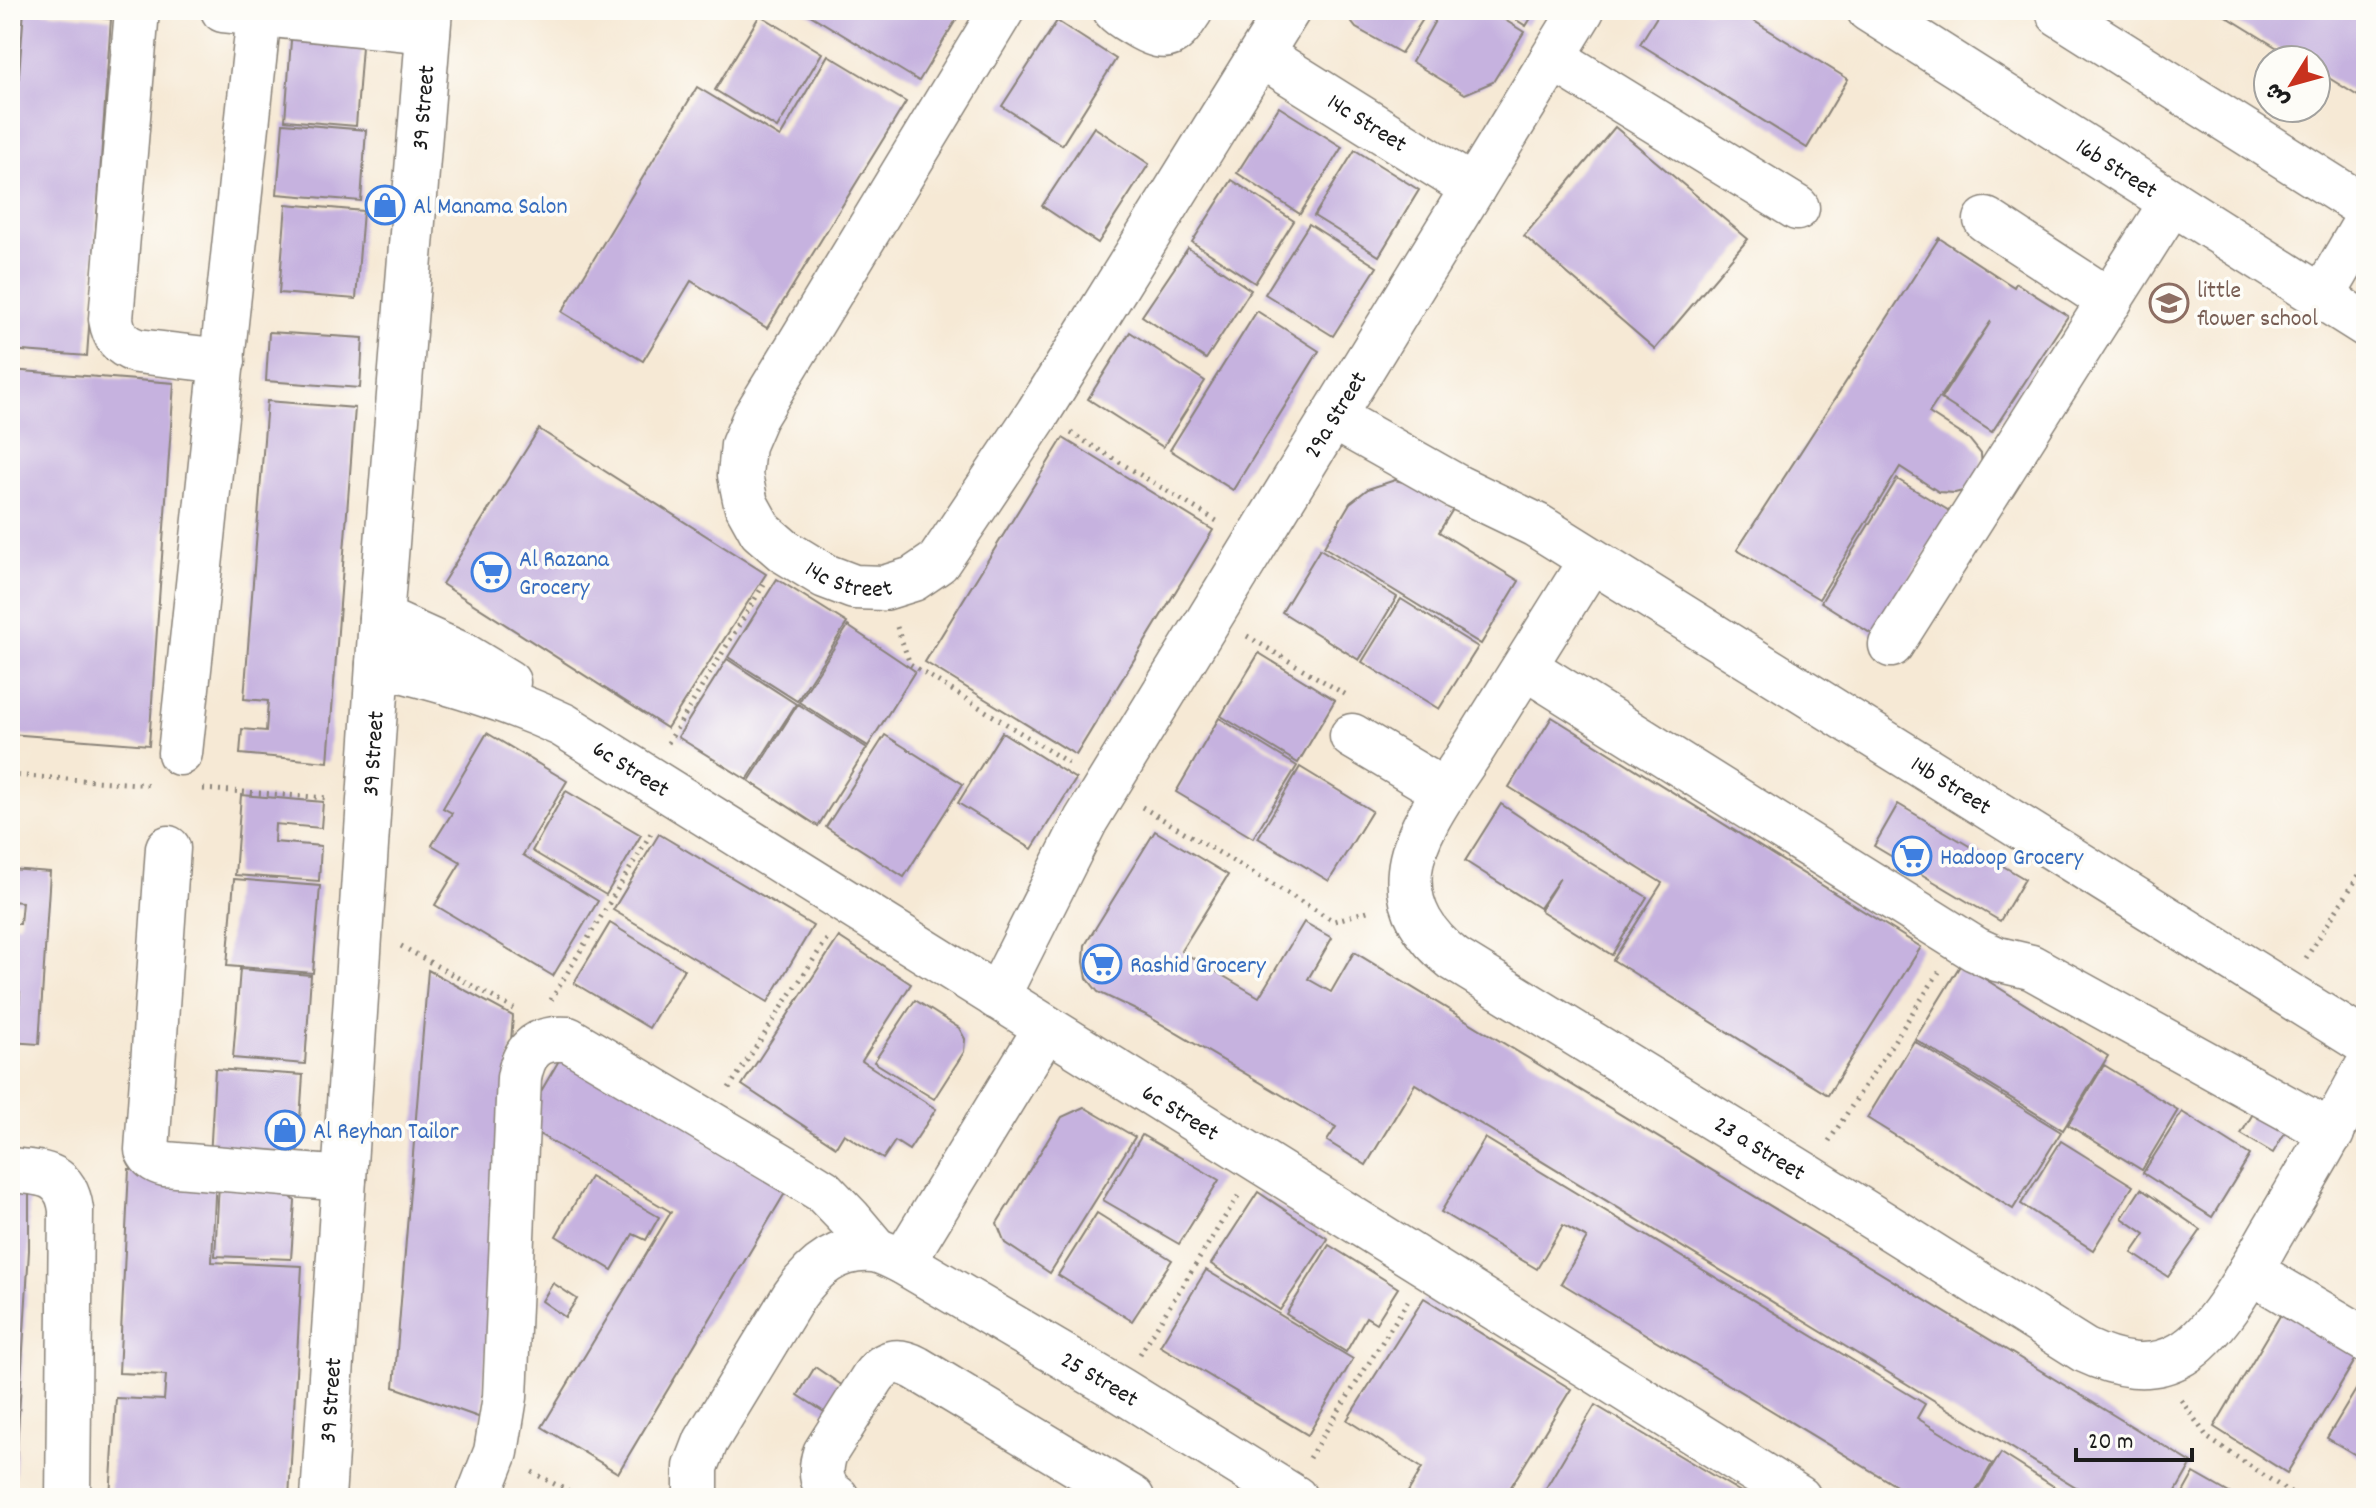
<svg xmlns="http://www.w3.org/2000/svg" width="2376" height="1508" viewBox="0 0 2376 1508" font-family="Dekko,'Playpen Sans Arabic',sans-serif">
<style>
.building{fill:#c6b2df}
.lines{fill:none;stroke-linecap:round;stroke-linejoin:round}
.minor-casing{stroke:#898278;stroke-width:47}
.path{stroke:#898278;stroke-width:5;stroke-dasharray:2 6;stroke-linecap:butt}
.minor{stroke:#fff;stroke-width:44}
.labels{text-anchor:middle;stroke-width:7;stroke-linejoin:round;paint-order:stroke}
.street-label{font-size:24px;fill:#1c1c1c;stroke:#fdfcf7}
.shop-label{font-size:24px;fill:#366cbe;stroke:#fdfcf7;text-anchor:start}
.education-label{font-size:24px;fill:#785e54;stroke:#fdfcf7;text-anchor:start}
</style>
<rect width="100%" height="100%" fill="#fdfcf7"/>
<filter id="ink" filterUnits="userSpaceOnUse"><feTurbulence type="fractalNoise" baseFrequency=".0125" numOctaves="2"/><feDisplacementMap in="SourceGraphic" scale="16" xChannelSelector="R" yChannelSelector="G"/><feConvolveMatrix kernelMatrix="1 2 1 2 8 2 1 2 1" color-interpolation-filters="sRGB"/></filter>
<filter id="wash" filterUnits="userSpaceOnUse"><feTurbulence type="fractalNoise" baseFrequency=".006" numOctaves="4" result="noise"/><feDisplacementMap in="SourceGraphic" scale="32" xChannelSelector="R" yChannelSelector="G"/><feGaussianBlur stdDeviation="1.8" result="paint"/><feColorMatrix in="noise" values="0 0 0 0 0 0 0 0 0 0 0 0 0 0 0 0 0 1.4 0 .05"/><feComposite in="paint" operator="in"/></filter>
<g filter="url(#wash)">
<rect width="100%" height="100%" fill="#f6e9d5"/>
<g id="blocks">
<g class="building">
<polygon points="24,10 111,19 87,356 10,350 10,190"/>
<polygon points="802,10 962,10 919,81"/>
<polygon points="1347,10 1429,10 1401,53 1356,28 1349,19"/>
<polygon points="1441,10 1489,10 1524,32 1493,82 1465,94 1412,62"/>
<polygon points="1501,10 1536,10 1526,26"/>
<polygon points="1661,10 1736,10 1848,79 1807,148 1640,44"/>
<polygon points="2216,10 2366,10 2366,101 2316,70 2316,60 2272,60 2279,49"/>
<polygon points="760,15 822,53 777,128 715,90"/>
<polygon points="1057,21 1116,59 1062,145 1002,106"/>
<polygon points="292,27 363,33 356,126 285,120"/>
<polygon points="828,55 906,102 767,328 691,281 643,361 562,312 697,87 780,137"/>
<polygon points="1279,107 1342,147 1300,214 1237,173"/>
<polygon points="283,123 366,130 361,201 277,194"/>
<polygon points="1094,127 1149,164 1098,243 1042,206"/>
<polygon points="1615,127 1748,239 1655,349 1524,236"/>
<polygon points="1355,150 1419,190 1379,256 1314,216"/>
<polygon points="1232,180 1294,221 1255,283 1192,242"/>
<polygon points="286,204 363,211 356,299 279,293"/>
<polygon points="1309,224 1377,267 1333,336 1265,294"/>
<polygon points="1939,238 2014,287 2016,283 2068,316 1992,432 1941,399 1991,321 1929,413 1969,439 1981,454 1982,470 1970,489 1955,493 1939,492 1900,467 1819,599 1737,550"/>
<polygon points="1188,248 1251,290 1206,359 1142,316"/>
<polygon points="1257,311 1319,351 1233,490 1170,450"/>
<polygon points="269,332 363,338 360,388 266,381"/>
<polygon points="1130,332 1205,381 1163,447 1088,399"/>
<polygon points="10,370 174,383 149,745 10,734"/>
<polygon points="267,401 355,408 328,762 240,754 242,729 266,731 268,701 244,699"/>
<polygon points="539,429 766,574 667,728 442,584"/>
<polygon points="1063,438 1213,530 1076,755 925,662"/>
<polygon points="1897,479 1951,512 1875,636 1821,602"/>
<polygon points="1395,480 1415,485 1453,509 1439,532 1519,581 1481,644 1324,547 1350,503 1368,489"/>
<polygon points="1320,549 1397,597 1359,660 1282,612"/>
<polygon points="777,579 847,623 797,701 728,657"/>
<polygon points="1401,599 1478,647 1439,709 1362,662"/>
<polygon points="848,626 915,671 868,746 799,702"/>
<polygon points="1259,653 1335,700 1298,763 1221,716"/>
<polygon points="727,659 796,704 747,780 678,737"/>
<polygon points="798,704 867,748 818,826 749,781"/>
<polygon points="1552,717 1921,947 1828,1095 1613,960 1662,883 1509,787"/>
<polygon points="1219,718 1297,766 1253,838 1176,792"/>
<polygon points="1002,732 1076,779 1032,849 958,803"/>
<polygon points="487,733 567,781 523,855 598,901 553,976 435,905 461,862 432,845 452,813 443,808"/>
<polygon points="885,735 963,784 904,877 826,827"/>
<polygon points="1300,767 1372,811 1329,881 1258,838"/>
<polygon points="566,791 641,835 606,895 532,851"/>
<polygon points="241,795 323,802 321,828 275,824 274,842 321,846 319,881 235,875"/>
<polygon points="1501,804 1574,853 1647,897 1612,955 1540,910 1560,878 1539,908 1465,861"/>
<polygon points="1898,804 2025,879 2000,921 1874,846"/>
<polygon points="1155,831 1228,875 1181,951 1259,997 1304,922 1332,938 1308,979 1331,992 1354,952 2192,1463 2172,1498 2094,1498 1415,1084 1366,1165 1327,1141 1336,1127 1144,1014 1098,992 1087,978 1084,962 1085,945"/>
<polygon points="659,834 813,926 768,1002 613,910"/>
<polygon points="10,869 50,872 39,1044 10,1042 10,1009 19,1009 20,992 10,991 10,924 20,924 22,902 10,901"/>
<polygon points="234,879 320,886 313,973 227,966"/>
<polygon points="610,923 684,969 649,1028 574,983"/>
<polygon points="839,937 911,984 862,1061 936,1109 909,1150 895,1141 883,1159 844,1134 836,1147 742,1085"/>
<polygon points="1961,964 2108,1056 2063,1130 1915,1039"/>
<polygon points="240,969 311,975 305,1064 233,1058"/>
<polygon points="428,970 513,1016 481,1418 394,1387"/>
<polygon points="915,1000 959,1028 965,1039 964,1052 934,1099 874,1062"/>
<polygon points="1914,1041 2061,1132 2013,1209 1867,1118"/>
<polygon points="565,1050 791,1183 618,1473 542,1427 671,1212 522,1124"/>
<polygon points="2104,1065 2178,1110 2142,1170 2068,1125"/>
<polygon points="215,1069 303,1075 297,1164 210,1158"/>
<polygon points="2258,1105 2290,1124 2273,1153 2241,1134"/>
<polygon points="1084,1107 1135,1137 1050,1273 1005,1243 997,1223 1062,1117"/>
<polygon points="2182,1112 2250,1155 2212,1217 2143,1173"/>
<polygon points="1142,1135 1219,1180 1179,1244 1103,1200"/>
<polygon points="1485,1138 1925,1404 1917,1418 1992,1464 1972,1498 1916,1498 1561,1283 1587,1238 1563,1225 1537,1269 1441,1212"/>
<polygon points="2061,1141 2133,1186 2093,1250 2021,1204"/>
<polygon points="129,1169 216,1174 212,1262 302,1266 289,1498 110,1498 116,1398 164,1400 166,1375 119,1373"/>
<polygon points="590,1177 659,1217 646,1240 633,1234 612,1270 556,1236"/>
<polygon points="219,1183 282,1187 295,1201 291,1259 215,1256"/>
<polygon points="10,1184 29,1185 29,1250 14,1498 10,1498"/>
<polygon points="2141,1189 2201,1230 2168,1277 2132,1253 2145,1234 2122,1218"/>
<polygon points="1258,1192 1328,1239 1280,1310 1211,1264"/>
<polygon points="1097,1213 1172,1260 1132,1321 1058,1275"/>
<polygon points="1329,1245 1398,1288 1376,1323 1366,1317 1346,1352 1286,1314"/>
<polygon points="1206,1270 1353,1359 1308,1435 1160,1346"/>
<polygon points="553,1283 577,1299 565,1317 542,1301"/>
<polygon points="1424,1298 1571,1389 1504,1498 1418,1498 1408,1492 1422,1468 1347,1420"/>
<polygon points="2284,1309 2360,1352 2287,1473 2214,1427"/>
<polygon points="815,1367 843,1386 826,1413 798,1395"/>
<polygon points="2366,1373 2366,1461 2327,1438"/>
<polygon points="1595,1405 1744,1494 1741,1498 1540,1498"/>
<polygon points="2001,1453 2072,1498 1973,1498"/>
<polygon points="2194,1473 2238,1498 2180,1498"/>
</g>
</g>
</g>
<g filter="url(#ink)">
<use href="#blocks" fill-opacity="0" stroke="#898278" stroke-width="2"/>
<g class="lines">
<g class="minor-casing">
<g id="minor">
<path d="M137 10 111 319C114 337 120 345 137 351L223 361"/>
<polyline points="223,10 428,31"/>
<path id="s1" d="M1002 10 755 417 743 445 740 475 746 504 761 531 784 551 825 576 854 587 884 588 913 579 938 562 1038 413 1288 10"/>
<path d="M1115 10C1122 18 1132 22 1141 28 1170 44 1175 34 1191 10"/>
<path id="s2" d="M1869 10 2366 325"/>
<polyline points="2059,14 2366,208"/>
<path id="s3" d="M1261 55 1473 188"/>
<polyline points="1553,58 1797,208"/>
<polyline points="1986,220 2110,301"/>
<polyline points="2322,297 2366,222"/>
<path id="s4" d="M1333 417 1457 487 1536 525 2366 1043"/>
<path id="s5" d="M1591 560C1552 622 1513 684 1474 747 1452 782 1414 829 1410 871 1406 909 1426 937 1454 959L1807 1176 2084 1350C2116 1365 2150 1373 2182 1354 2219 1332 2251 1269 2272 1233 2305 1179 2336 1125 2366 1069"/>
<polyline points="381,618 465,656 508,682"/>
<polyline points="1891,645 2172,202"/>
<path id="s6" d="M378 664C444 681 500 696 563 725L1799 1498"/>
<polyline points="1525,667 1975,949 1997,959 2031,967 2332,1133"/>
<polyline points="1352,736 1446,792"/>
<polyline points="180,753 259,14"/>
<path d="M168 848 147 1150C151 1159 156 1162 165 1164L344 1179"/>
<path id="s7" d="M997 997 1086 820 1582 10"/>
<path d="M10 1170C42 1173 66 1172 71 1210L68 1498"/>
<polyline points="903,1262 1046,1028"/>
<polyline points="2250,1271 2366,1340"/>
<path id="s8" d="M323 1498 381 618 430 10"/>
<path d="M478 1498 496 1452 505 1397 519 1078C524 1049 538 1037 568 1039L794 1173 823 1191 849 1218 876 1250"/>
<path id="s9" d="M696 1498V1467L706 1441 794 1296C813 1268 837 1247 873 1250 883 1251 894 1258 903 1262L1119 1389 1295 1498"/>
<path d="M837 1498C820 1486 819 1472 825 1453L873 1377C885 1361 898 1358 916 1368L1132 1498"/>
</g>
</g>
<g class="path">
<polyline points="1071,433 1220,523"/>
<polyline points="897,627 910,664 1072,765"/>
<polyline points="1247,636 1348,696"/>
<polyline points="668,743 764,584"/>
<polyline points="10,775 153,785"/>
<polyline points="203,789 328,798"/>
<polyline points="1142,807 1334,921 1371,910"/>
<polyline points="401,946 514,1009"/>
<polyline points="2306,958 2366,864"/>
<polyline points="551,1000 653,830"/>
<polyline points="729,1088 827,939"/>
<polyline points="1829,1141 1939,972"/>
<polyline points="1140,1354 1238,1196"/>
<polyline points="2181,1400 2208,1438 2298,1498"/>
<polyline points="1309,1458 1408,1301"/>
<polyline points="532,1472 581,1498"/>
</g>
<use href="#minor" class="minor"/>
</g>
</g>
<defs>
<g id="shop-ring" transform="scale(2)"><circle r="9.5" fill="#fdfcf7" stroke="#3f7fe0" stroke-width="1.5"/><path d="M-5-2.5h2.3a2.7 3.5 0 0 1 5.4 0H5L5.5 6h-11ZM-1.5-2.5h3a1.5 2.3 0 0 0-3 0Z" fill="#3f7fe0"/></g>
<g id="school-ring" transform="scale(2)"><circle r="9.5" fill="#fdfcf7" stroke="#8d6e63" stroke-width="1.5"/><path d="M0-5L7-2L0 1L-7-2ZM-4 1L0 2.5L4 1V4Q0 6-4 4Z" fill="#8d6e63"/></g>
<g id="supermarket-ring" transform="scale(2)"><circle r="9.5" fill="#fdfcf7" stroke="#3f7fe0" stroke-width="1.5"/><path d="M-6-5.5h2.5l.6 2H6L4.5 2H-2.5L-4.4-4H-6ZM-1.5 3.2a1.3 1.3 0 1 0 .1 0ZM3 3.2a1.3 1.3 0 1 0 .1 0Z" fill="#3f7fe0"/></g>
</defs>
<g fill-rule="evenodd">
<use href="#shop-ring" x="385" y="205"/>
<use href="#school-ring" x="2169" y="303"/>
<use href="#supermarket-ring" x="491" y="572"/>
<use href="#supermarket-ring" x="1912" y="856"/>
<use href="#supermarket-ring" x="1102" y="964"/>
<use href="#shop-ring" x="285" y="1130"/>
</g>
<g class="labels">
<g class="street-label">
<text dy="8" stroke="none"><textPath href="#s8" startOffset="1394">39 Street</textPath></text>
<text dy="8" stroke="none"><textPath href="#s3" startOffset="126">14c Street</textPath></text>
<text dy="8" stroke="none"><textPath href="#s2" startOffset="294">16b Street</textPath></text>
<text dy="8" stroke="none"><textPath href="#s7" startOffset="674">29a Street</textPath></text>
<text dy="8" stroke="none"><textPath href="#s1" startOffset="700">14c Street</textPath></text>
<text dy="8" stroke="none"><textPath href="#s8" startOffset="746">39 Street</textPath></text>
<text dy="8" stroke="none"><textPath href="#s6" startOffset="276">6c Street</textPath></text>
<text dy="8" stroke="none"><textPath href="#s4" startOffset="720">14b Street</textPath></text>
<text dy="8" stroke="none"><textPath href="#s6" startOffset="924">6c Street</textPath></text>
<text dy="8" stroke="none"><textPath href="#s5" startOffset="824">23 a Street</textPath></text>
<text dy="8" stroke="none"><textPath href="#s9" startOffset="586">25 Street</textPath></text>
<text dy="8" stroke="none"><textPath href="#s8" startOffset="98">39 Street</textPath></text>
</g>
<g class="shop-label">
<text x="413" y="213">Al Manama Salon</text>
<text x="519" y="566">Al Razana<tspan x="519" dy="28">Grocery</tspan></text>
<text x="1940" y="864">Hadoop Grocery</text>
<text x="1130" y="972">Rashid Grocery</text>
<text x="313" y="1138">Al Reyhan Tailor</text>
</g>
<g class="education-label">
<text x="2197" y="297">little<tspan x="2197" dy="28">flower school</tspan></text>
</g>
</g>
<rect width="2376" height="1508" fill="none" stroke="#fdfcf7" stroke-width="40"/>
<g transform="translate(2292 84) rotate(233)"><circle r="38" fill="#fdfcf7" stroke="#a3a29f" stroke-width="2"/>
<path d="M0-6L14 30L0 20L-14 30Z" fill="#c8321e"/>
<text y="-12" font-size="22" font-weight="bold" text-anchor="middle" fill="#1c1c1c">ش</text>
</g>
<path d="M2076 1448v12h116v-12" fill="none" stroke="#1c1c1c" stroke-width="4"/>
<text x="2088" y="1448" font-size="24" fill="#1c1c1c" stroke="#fdfcf7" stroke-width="6" paint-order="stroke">20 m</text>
</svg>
